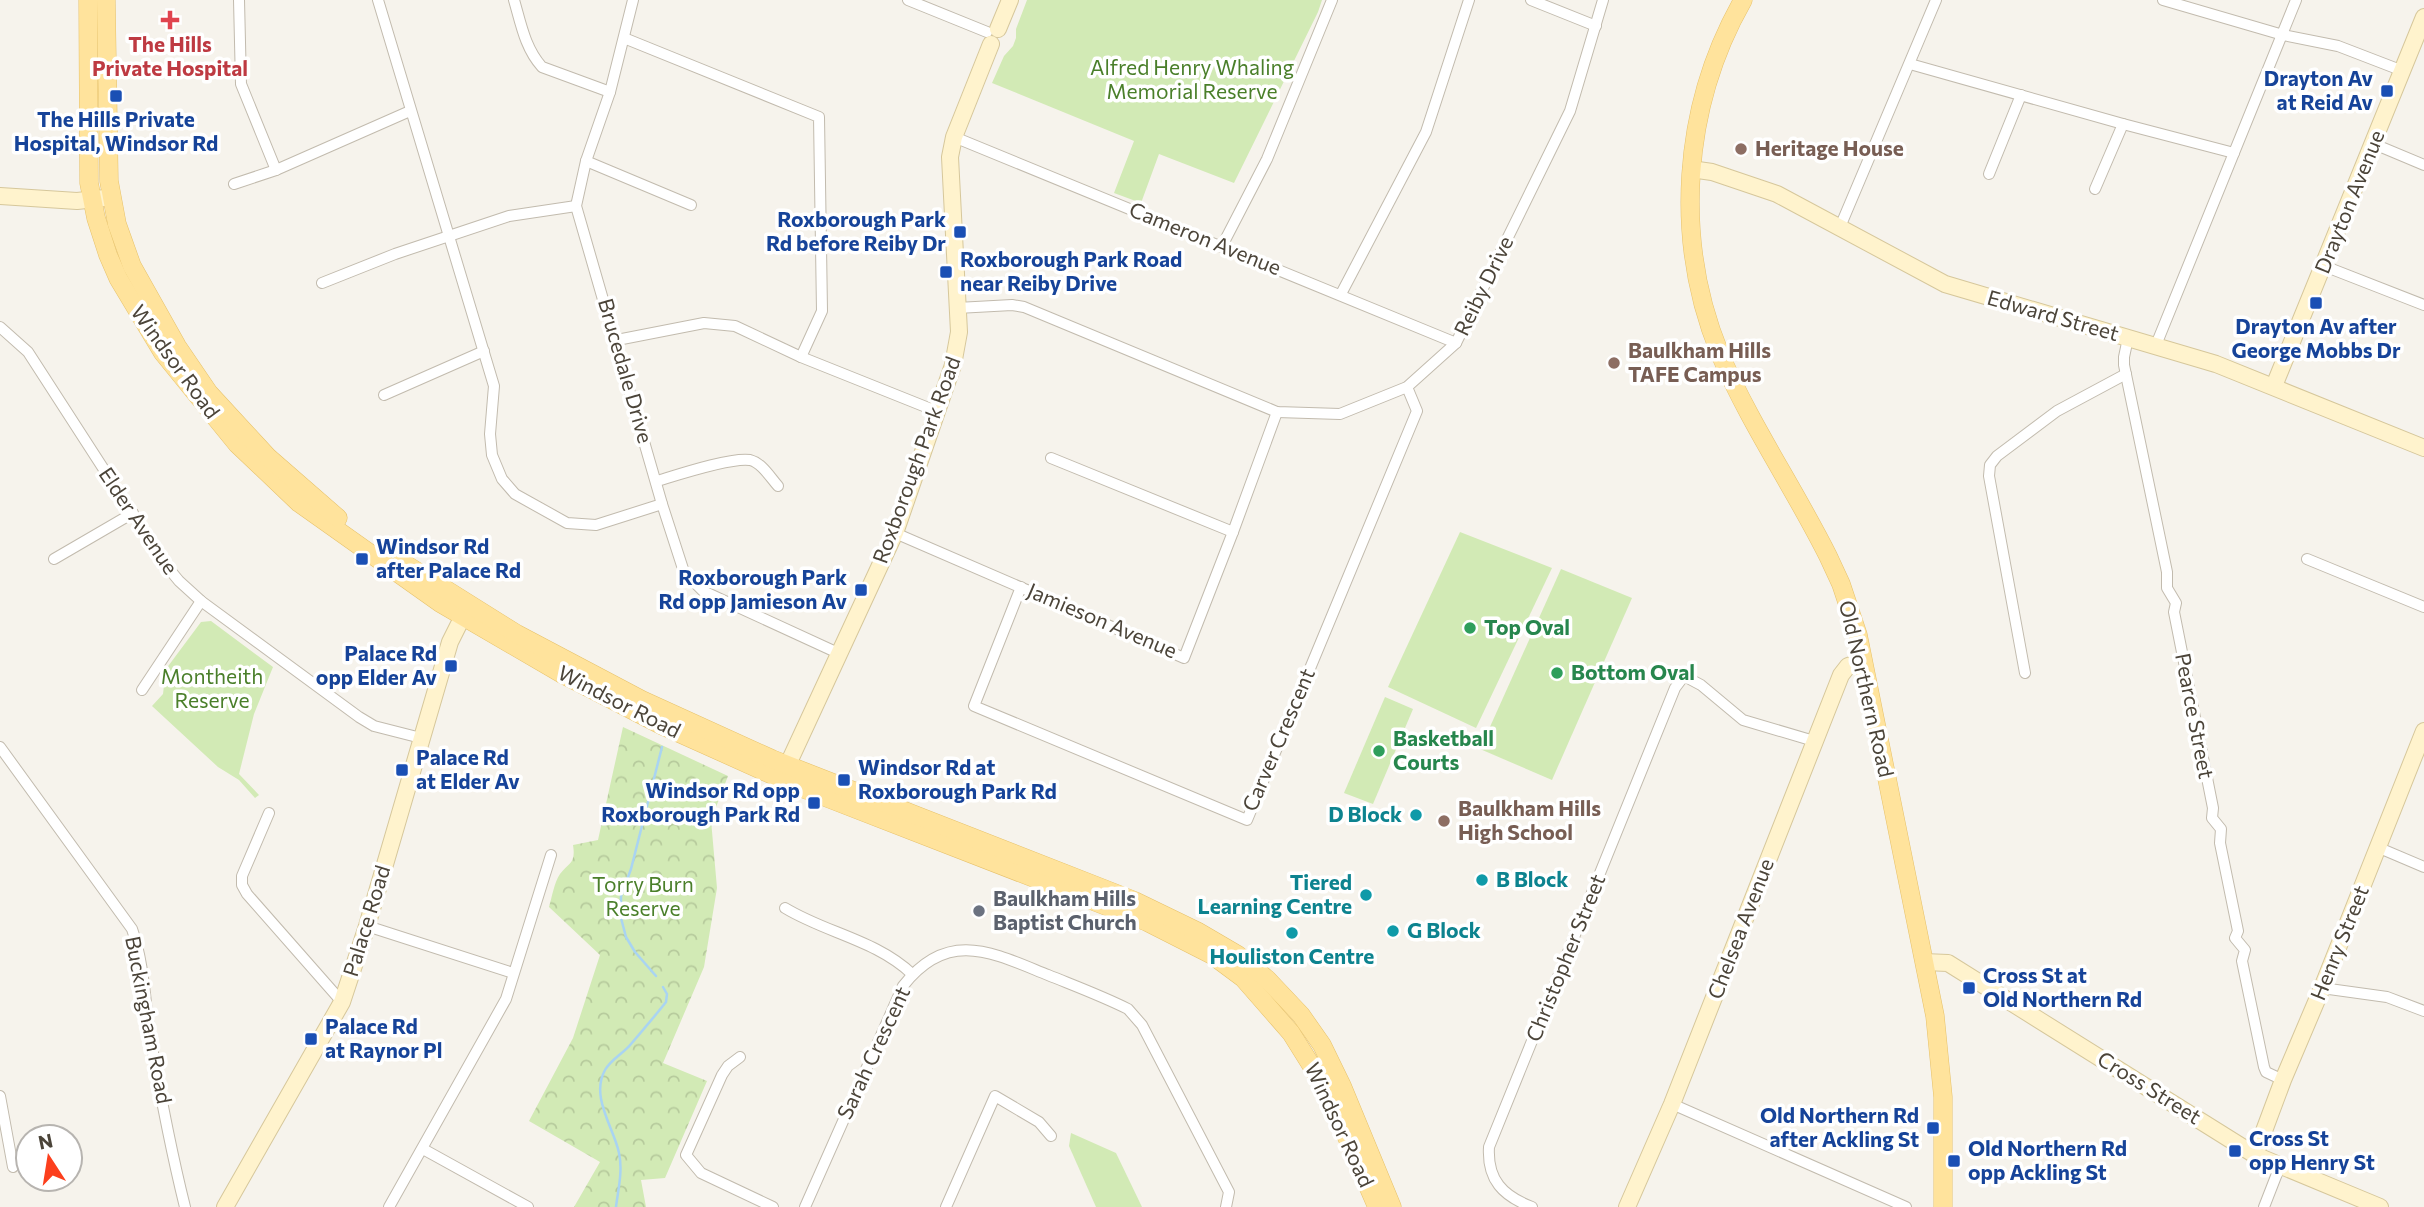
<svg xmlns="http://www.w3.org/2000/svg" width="2424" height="1207" viewBox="0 0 2424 1207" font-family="Commissioner,sans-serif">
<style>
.forest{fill:url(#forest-crowns)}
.green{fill:#d2eab5}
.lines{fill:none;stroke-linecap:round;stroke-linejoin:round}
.stream{stroke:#a9d4f2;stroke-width:2.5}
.street-casing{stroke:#c2bbae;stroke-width:12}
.secondary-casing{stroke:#d6c79b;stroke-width:18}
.primary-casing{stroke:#e6c16a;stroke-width:19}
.street{stroke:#fff;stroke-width:10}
.secondary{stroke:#fff3cd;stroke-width:16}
.primary{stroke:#ffe39c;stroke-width:18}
.health-dot{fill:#e0444e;stroke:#fff;stroke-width:2.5}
.transit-dot{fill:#1a4fb4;stroke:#fff;stroke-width:2.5}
.education-dot{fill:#8d6e63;stroke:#fff;stroke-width:2.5}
.leisure-dot{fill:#2e9e5b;stroke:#fff;stroke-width:2.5}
.culture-dot{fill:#0f9aa8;stroke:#fff;stroke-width:2.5}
.worship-dot{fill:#6b7280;stroke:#fff;stroke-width:2.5}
.labels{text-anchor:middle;stroke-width:7;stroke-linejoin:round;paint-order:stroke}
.health-label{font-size:21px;font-weight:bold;fill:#be3a42;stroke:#fff}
.park-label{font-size:21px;fill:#4a7f2a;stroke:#fff}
.transit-label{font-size:21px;font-weight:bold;fill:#164399;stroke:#fff;text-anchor:start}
.education-label{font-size:21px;font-weight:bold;fill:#785e54;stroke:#fff;text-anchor:start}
.street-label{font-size:21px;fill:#4b4439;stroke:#fff}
.leisure-label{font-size:21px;font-weight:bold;fill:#27864d;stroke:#fff;text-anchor:start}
.culture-label{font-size:21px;font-weight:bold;fill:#0d838f;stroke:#fff;text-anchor:end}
.worship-label{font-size:21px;font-weight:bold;fill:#5b616d;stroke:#fff;text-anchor:start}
</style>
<defs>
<pattern id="forest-crowns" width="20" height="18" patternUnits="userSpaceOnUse" patternTransform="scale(1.75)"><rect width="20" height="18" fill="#d2eab5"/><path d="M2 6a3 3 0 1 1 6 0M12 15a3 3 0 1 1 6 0" fill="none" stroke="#b6ca9c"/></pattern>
</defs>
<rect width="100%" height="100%" fill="#f6f3ec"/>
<path class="forest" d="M623 727 728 776 711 820 717 888 704 967 663 1063 707 1081 665 1178 641 1180 646 1207H574L600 1162 529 1121 573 1038 600 955 549 907C552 897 554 883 560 874 569 862 576 864 573 845L598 840Z"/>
<g class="green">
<polygon points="1027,0 1322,0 1318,12 1234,183 1159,154 1141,203 1114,193 1134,141 992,83 1004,56 1013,46 1016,38 1016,29"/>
<polygon points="1460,532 1552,568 1476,728 1388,687"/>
<polygon points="1561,569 1632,598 1552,780 1480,749"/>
<polygon points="211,621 273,667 254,714 239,774 259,795 255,798 239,780 218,767 152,706 163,694 166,669 201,622"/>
<polygon points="1385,697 1413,709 1373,804 1344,793"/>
<polygon points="1071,1133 1116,1153 1142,1207 1096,1207 1069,1146"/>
</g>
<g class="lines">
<g class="stream">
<polyline points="656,976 635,952 626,937 621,918 621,896 631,869 662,747"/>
<path d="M616 1207C618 1190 623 1171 619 1153 614 1128 590 1097 605 1070 611 1059 624 1053 631 1044 643 1030 655 1016 666 1002L667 994 663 987"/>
</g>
<g class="street-casing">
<g id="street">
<polyline points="239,0 241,84 276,170"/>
<polyline points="378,0 494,386 490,434 492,455 502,479 515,494 567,523 596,525 662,504"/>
<path d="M514 0C521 24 525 48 542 67L610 92"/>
<polyline points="633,0 610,92 586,161 576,206 662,504 684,572 703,591 838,653"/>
<polyline points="908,0 987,32"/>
<polyline points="1531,0 1596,26"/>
<polyline points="2163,0 2283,35 2338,46 2403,71"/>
<polyline points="624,38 819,117 822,311 801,357"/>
<polyline points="1910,64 2123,124 2234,153"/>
<polyline points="954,137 1456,343"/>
<polyline points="2374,144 2424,165"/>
<polyline points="586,161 691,205"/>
<polyline points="1989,174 2021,95"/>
<polyline points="234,184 276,170 410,111"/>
<polyline points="2095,189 2123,124"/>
<polyline points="1840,227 1936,0"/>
<polyline points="1222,246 1267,159 1332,0"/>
<polyline points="2324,266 2424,305"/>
<polyline points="322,283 395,254 509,216 576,206"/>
<polyline points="1341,294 1426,132 1469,0"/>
<polyline points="957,308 1012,305 1024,307 1277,412 1340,414 1407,387 1456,343 1570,111 1603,0"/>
<polyline points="0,327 28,352 165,564 179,581 201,601 359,717 374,726 421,738"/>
<polyline points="2128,338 2124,357 2124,365 2167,572 2167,588 2176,603 2174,612 2213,808 2212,818 2221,829 2220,843 2238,931 2235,938 2245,950 2242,961 2264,1067 2266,1072 2283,1080"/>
<polyline points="617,340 704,323 735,326 801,357 936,411"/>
<polyline points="2156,345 2296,0"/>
<polyline points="384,395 484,351"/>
<polyline points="1051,458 1233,532"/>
<path d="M657 481C677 475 731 457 750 460 762 463 770 477 778 486"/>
<polyline points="895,533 1184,658 1233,532 1277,412"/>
<polyline points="54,559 133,513"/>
<polyline points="2307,559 2424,607"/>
<polyline points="1021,587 974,706 1247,820 1417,411 1407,387"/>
<polyline points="2025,673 1989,476 1990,465 1997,456 2057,411 2126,374"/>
<polyline points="142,690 201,601"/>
<path d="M0 747 132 929C144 963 145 1001 150 1036 160 1093 171 1151 185 1207"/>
<polyline points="269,813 242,876 242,885 247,894 342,1002"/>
<polyline points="2377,847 2424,867"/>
<path d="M785 908C826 933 876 940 912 974"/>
<polyline points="367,926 513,973"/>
<polyline points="2322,988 2387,997 2424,1011"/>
<polyline points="740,1057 728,1066 722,1075 686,1155 701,1173 773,1207"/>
<polyline points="0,1096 13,1167"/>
<polyline points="1672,1104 1906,1207"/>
<polyline points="423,1149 528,1207"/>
<polyline points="389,1207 506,999 551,855"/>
<path d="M805 1207 903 986C948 928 993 953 1048 975 1075 986 1102 996 1128 1009L1142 1025 1229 1192 1226 1207"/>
<polyline points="946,1207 995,1096 1039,1122 1051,1136"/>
<path d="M1532 1207C1503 1196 1487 1180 1489 1147L1675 688 1684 676 1701 685 1743 720 1814 741"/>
<polyline points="2264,1207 2280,1166"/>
</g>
</g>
<g class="secondary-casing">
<g id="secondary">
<polyline points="998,29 1010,0"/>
<polyline points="1691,169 1712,172 1777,194 1945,284 2216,364 2424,448"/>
<polyline points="0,196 77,201 105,198"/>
<polyline points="2274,386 2424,17"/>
<polyline points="783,775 895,533 953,365 959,332 950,157 954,137 991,44"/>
<polyline points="1924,962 1948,963 2255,1155 2380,1207"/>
<polyline points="2255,1155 2283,1080 2322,988 2424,731"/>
<polyline points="225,1207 342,1002 367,926 450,642 463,616"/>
<polyline points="1627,1207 1672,1104 1841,675 1848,666 1863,661"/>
</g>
</g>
<g class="primary-casing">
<g id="primary">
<polyline points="88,0 89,183 96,218 108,255 118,278 163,353 237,444 299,503 440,603 562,674 661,725 799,787 1147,922 1212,955 1243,978 1291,1033 1326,1089 1377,1207"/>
<polyline points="106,0 109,181 117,224 132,266 177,346 209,393 268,457 338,518"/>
<path d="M1743 0C1682 107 1673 240 1720 354 1750 424 1794 488 1828 556L1841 584 1858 635 1935 1016 1943 1097V1207"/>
<polyline points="402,562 517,634 642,700 772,759 1135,901 1197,931 1238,955 1267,979 1301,1015 1322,1045 1342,1086 1392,1207"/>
</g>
</g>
<use href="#street" class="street"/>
<use href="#secondary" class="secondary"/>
<use href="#primary" class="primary"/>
</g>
<path class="health-dot" d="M166.5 9.5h7v7h7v7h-7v7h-7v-7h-7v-7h7z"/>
<g class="transit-dot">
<rect x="2380" y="84" width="14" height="14" rx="3.5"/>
<rect x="109" y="89" width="14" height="14" rx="3.5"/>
<rect x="953" y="225" width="14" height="14" rx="3.5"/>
<rect x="939" y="265" width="14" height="14" rx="3.5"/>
<rect x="2309" y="296" width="14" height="14" rx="3.5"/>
<rect x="355" y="552" width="14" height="14" rx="3.5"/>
<rect x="854" y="583" width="14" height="14" rx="3.5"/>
<rect x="444" y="659" width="14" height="14" rx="3.5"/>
<rect x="395" y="763" width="14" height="14" rx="3.5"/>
<rect x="837" y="773" width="14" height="14" rx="3.5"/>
<rect x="807" y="796" width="14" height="14" rx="3.5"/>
<rect x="1962" y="981" width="14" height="14" rx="3.5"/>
<rect x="304" y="1032" width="14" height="14" rx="3.5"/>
<rect x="1926" y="1121" width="14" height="14" rx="3.5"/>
<rect x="2228" y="1144" width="14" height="14" rx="3.5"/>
<rect x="1947" y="1154" width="14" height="14" rx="3.5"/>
</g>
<g class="education-dot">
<circle cx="1741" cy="149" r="7"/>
<circle cx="1614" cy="363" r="7"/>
<circle cx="1444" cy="821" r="7"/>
</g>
<g class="leisure-dot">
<circle cx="1470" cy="628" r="7"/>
<circle cx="1557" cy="673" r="7"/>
<circle cx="1379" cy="751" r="7"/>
</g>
<g class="culture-dot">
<circle cx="1416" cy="815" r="7"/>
<circle cx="1482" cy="880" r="7"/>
<circle cx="1366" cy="895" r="7"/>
<circle cx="1393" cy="931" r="7"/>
<circle cx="1292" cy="933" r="7"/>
</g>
<circle class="worship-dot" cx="979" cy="911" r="7"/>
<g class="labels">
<g class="health-label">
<text x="170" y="52">The Hills<tspan x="170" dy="24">Private Hospital</tspan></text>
</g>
<g class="park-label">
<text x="1192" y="75">Alfred Henry Whaling<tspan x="1192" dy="24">Memorial Reserve</tspan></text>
<text x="212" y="684">Montheith<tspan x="212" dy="24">Reserve</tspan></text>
<text x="643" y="892">Torry Burn<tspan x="643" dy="24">Reserve</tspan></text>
</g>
<g class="transit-label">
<text x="2373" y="86" text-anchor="end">Drayton Av<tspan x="2373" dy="24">at Reid Av</tspan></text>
<text x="116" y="127" text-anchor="middle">The Hills Private<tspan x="116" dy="24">Hospital, Windsor Rd</tspan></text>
<text x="946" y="227" text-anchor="end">Roxborough Park<tspan x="946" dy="24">Rd before Reiby Dr</tspan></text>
<text x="960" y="267">Roxborough Park Road<tspan x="960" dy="24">near Reiby Drive</tspan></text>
<text x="2316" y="334" text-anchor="middle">Drayton Av after<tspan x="2316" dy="24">George Mobbs Dr</tspan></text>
<text x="376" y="554">Windsor Rd<tspan x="376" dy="24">after Palace Rd</tspan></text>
<text x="847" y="585" text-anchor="end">Roxborough Park<tspan x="847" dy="24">Rd opp Jamieson Av</tspan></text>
<text x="437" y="661" text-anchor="end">Palace Rd<tspan x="437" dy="24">opp Elder Av</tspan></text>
<text x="416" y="765">Palace Rd<tspan x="416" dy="24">at Elder Av</tspan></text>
<text x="858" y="775">Windsor Rd at<tspan x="858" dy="24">Roxborough Park Rd</tspan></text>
<text x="800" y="798" text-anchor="end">Windsor Rd opp<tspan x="800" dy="24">Roxborough Park Rd</tspan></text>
<text x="1983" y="983">Cross St at<tspan x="1983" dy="24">Old Northern Rd</tspan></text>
<text x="325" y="1034">Palace Rd<tspan x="325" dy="24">at Raynor Pl</tspan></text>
<text x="1919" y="1123" text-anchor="end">Old Northern Rd<tspan x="1919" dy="24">after Ackling St</tspan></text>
<text x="2249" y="1146">Cross St<tspan x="2249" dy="24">opp Henry St</tspan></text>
<text x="1968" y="1156">Old Northern Rd<tspan x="1968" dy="24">opp Ackling St</tspan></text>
</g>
<g class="education-label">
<text x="1755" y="156">Heritage House</text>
<text x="1628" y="358">Baulkham Hills<tspan x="1628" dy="24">TAFE Campus</tspan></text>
<text x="1458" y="816">Baulkham Hills<tspan x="1458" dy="24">High School</tspan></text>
</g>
<g class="street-label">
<text transform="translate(2350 202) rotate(-68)" y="7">Drayton Avenue</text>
<text transform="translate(1205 239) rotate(22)" y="7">Cameron Avenue</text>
<text transform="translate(1484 286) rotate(-64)" y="7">Reiby Drive</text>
<text transform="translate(2053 316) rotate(16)" y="7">Edward Street</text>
<text transform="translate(175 362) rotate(54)" y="7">Windsor Road</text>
<text transform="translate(625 371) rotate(74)" y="7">Brucedale Drive</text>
<text transform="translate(917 460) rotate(-70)" y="7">Roxborough Park Road</text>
<text transform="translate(138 521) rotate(56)" y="7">Elder Avenue</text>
<text transform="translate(1102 621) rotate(23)" y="7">Jamieson Avenue</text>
<text transform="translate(1866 689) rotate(77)" y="7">Old Northern Road</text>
<text transform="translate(619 702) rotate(27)" y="7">Windsor Road</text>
<text transform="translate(2194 716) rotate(79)" y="7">Pearce Street</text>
<text transform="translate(1279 740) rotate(-67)" y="7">Carver Crescent</text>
<text transform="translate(367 921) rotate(-73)" y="7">Palace Road</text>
<text transform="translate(1741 929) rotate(-69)" y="7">Chelsea Avenue</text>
<text transform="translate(2340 943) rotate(-68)" y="7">Henry Street</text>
<text transform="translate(1566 958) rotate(-68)" y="7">Christopher Street</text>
<text transform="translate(148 1020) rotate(79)" y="7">Buckingham Road</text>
<text transform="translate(874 1053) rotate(-65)" y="7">Sarah Crescent</text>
<text transform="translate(2149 1088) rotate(32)" y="7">Cross Street</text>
<text transform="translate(1339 1125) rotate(65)" y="7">Windsor Road</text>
</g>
<g class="leisure-label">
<text x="1484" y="635">Top Oval</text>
<text x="1571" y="680">Bottom Oval</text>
<text x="1393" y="746">Basketball<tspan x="1393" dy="24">Courts</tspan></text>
</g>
<g class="culture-label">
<text x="1402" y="822">D Block</text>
<text x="1496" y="887" text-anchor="start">B Block</text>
<text x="1352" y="890">Tiered<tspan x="1352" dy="24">Learning Centre</tspan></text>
<text x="1407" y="938" text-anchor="start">G Block</text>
<text x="1292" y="964" text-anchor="middle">Houliston Centre</text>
</g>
<g class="worship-label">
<text x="993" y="906">Baulkham Hills<tspan x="993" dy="24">Baptist Church</tspan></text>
</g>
</g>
<g transform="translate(49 1158) rotate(348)"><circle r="33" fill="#ffffff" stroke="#b7b4b0" stroke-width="2"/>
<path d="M0-5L12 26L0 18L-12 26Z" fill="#fc3f1d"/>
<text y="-10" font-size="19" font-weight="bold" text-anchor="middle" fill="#4b4439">N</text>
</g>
</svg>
